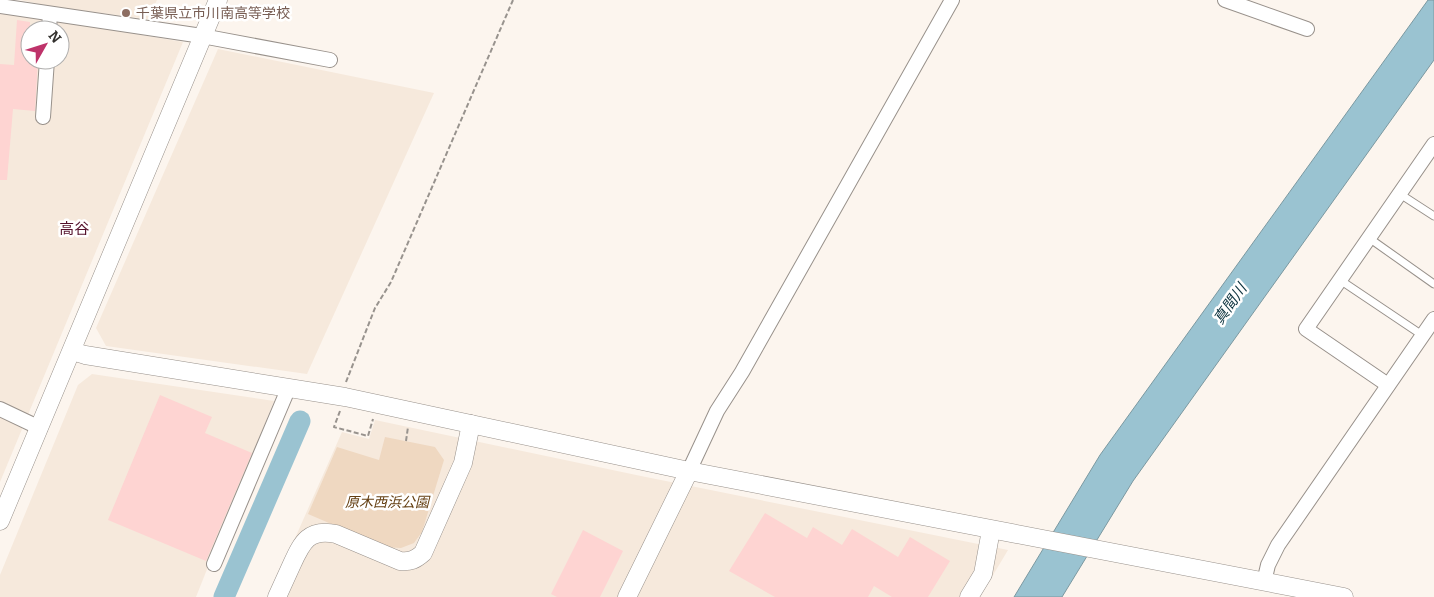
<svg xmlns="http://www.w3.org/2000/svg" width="1434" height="597" viewBox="0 0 1434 597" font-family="Bitter,'Noto Sans JP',serif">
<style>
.built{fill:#f6e9dc;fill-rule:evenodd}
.green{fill:#efd8c1}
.water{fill:#9ac3d1;stroke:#7b98a0}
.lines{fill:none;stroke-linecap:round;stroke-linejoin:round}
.river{stroke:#9ac3d1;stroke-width:21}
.building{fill:#fed4d2}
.service-casing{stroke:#98918b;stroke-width:9}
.minor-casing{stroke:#98918b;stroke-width:16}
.tertiary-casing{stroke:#98918b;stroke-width:19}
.path{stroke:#98938e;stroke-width:2;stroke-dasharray:5 2.5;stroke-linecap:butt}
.service{stroke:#fff;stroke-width:7}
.minor{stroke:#fff;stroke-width:14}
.tertiary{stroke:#fff;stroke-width:18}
.education-dot{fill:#8d6e63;stroke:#fff;stroke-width:2}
.labels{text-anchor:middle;stroke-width:5;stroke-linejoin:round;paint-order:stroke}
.education-label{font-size:14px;fill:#785e54;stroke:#fff;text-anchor:start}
.park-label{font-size:14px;font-style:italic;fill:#643f12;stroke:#fff}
.neighbourhood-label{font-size:15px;fill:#55122c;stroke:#fff}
.water-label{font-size:15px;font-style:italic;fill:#0a313d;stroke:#fff}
</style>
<rect width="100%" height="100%" fill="#fcf5ee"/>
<g class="built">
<polygon points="20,0 157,0 148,19 55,7"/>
<path d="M0 11 183 42 0 482ZM30 30H60V60H30Z"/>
<polygon points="218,49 434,93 307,374 106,346 96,328"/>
<polygon points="92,374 274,401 196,597 0,597 0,575 78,385"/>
<polygon points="375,420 641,476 1008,550 980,597 269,597 342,432 369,439"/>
</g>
<polygon class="green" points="385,437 435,447 444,460 422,532 414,543 401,548 385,547 308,514 337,447 379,460"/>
<polygon class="water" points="1428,0 1434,0 1434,60 1133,481 1062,597 1014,597 1100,455"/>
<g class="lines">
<polyline class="river" points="224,597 300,421"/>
</g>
<g class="building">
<polygon points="17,20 30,22 30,60 38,60 35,111 13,109 7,180 0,180 0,64 14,65"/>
<polygon points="160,395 212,417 205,433 252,453 206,561 108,520"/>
<polygon points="765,513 807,538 813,527 842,545 852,529 898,557 910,537 950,561 928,597 892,597 874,586 868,597 775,597 729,571"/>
<polygon points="583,530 623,551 600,597 557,597 551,594"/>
</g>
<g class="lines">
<g class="service-casing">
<g id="service">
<polyline points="1400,194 1434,216"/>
<polyline points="1369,238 1434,284"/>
<polyline points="1340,280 1422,335"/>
</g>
</g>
<g class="minor-casing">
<g id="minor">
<polyline points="1225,0 1307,29"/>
<polyline points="0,6 202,36 330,60"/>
<polyline points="49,30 50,14"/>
<polyline points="43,117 47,60"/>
<polyline points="1388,385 1306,329 1434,144"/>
<polyline points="0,409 40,428"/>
<polyline points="689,471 717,411 742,372 952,0"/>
<polyline points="214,564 289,387"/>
<polyline points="1264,582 1268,565 1278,545 1434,319"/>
</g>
</g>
<g class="tertiary-casing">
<g id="tertiary">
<polyline points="72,351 85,355 345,397 689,471 1344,597"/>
<polyline points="0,521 218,0"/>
<path d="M277 597C282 586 287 575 292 564 302 542 309 528 336 534L400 561C410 562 415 560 423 553L463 463 471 424"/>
<polyline points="627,597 689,471"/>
<polyline points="969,597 983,574 991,530"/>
</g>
</g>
<g class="path">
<polyline points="346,382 375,308 391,282 513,0"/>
<polyline points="340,411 334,427 368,436 373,419"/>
<polyline points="406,441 408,427"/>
</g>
<use href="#service" class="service"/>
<use href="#minor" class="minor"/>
<use href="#tertiary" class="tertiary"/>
</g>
<circle class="education-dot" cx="126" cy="13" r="5"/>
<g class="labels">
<g class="education-label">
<text x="136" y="18">千葉県立市川南高等学校</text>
</g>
<g class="park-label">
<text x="387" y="507">原木西浜公園</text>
</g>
<g class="neighbourhood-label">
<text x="74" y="234">高谷</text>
</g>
<g class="water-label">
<text transform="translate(1230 304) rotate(-55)" y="5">真間川</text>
</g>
</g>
<g transform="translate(45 45) rotate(51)"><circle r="24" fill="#ffffff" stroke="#aeadac"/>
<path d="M0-4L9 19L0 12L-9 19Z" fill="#be336a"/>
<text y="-8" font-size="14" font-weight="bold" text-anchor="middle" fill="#34322f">N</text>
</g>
</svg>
